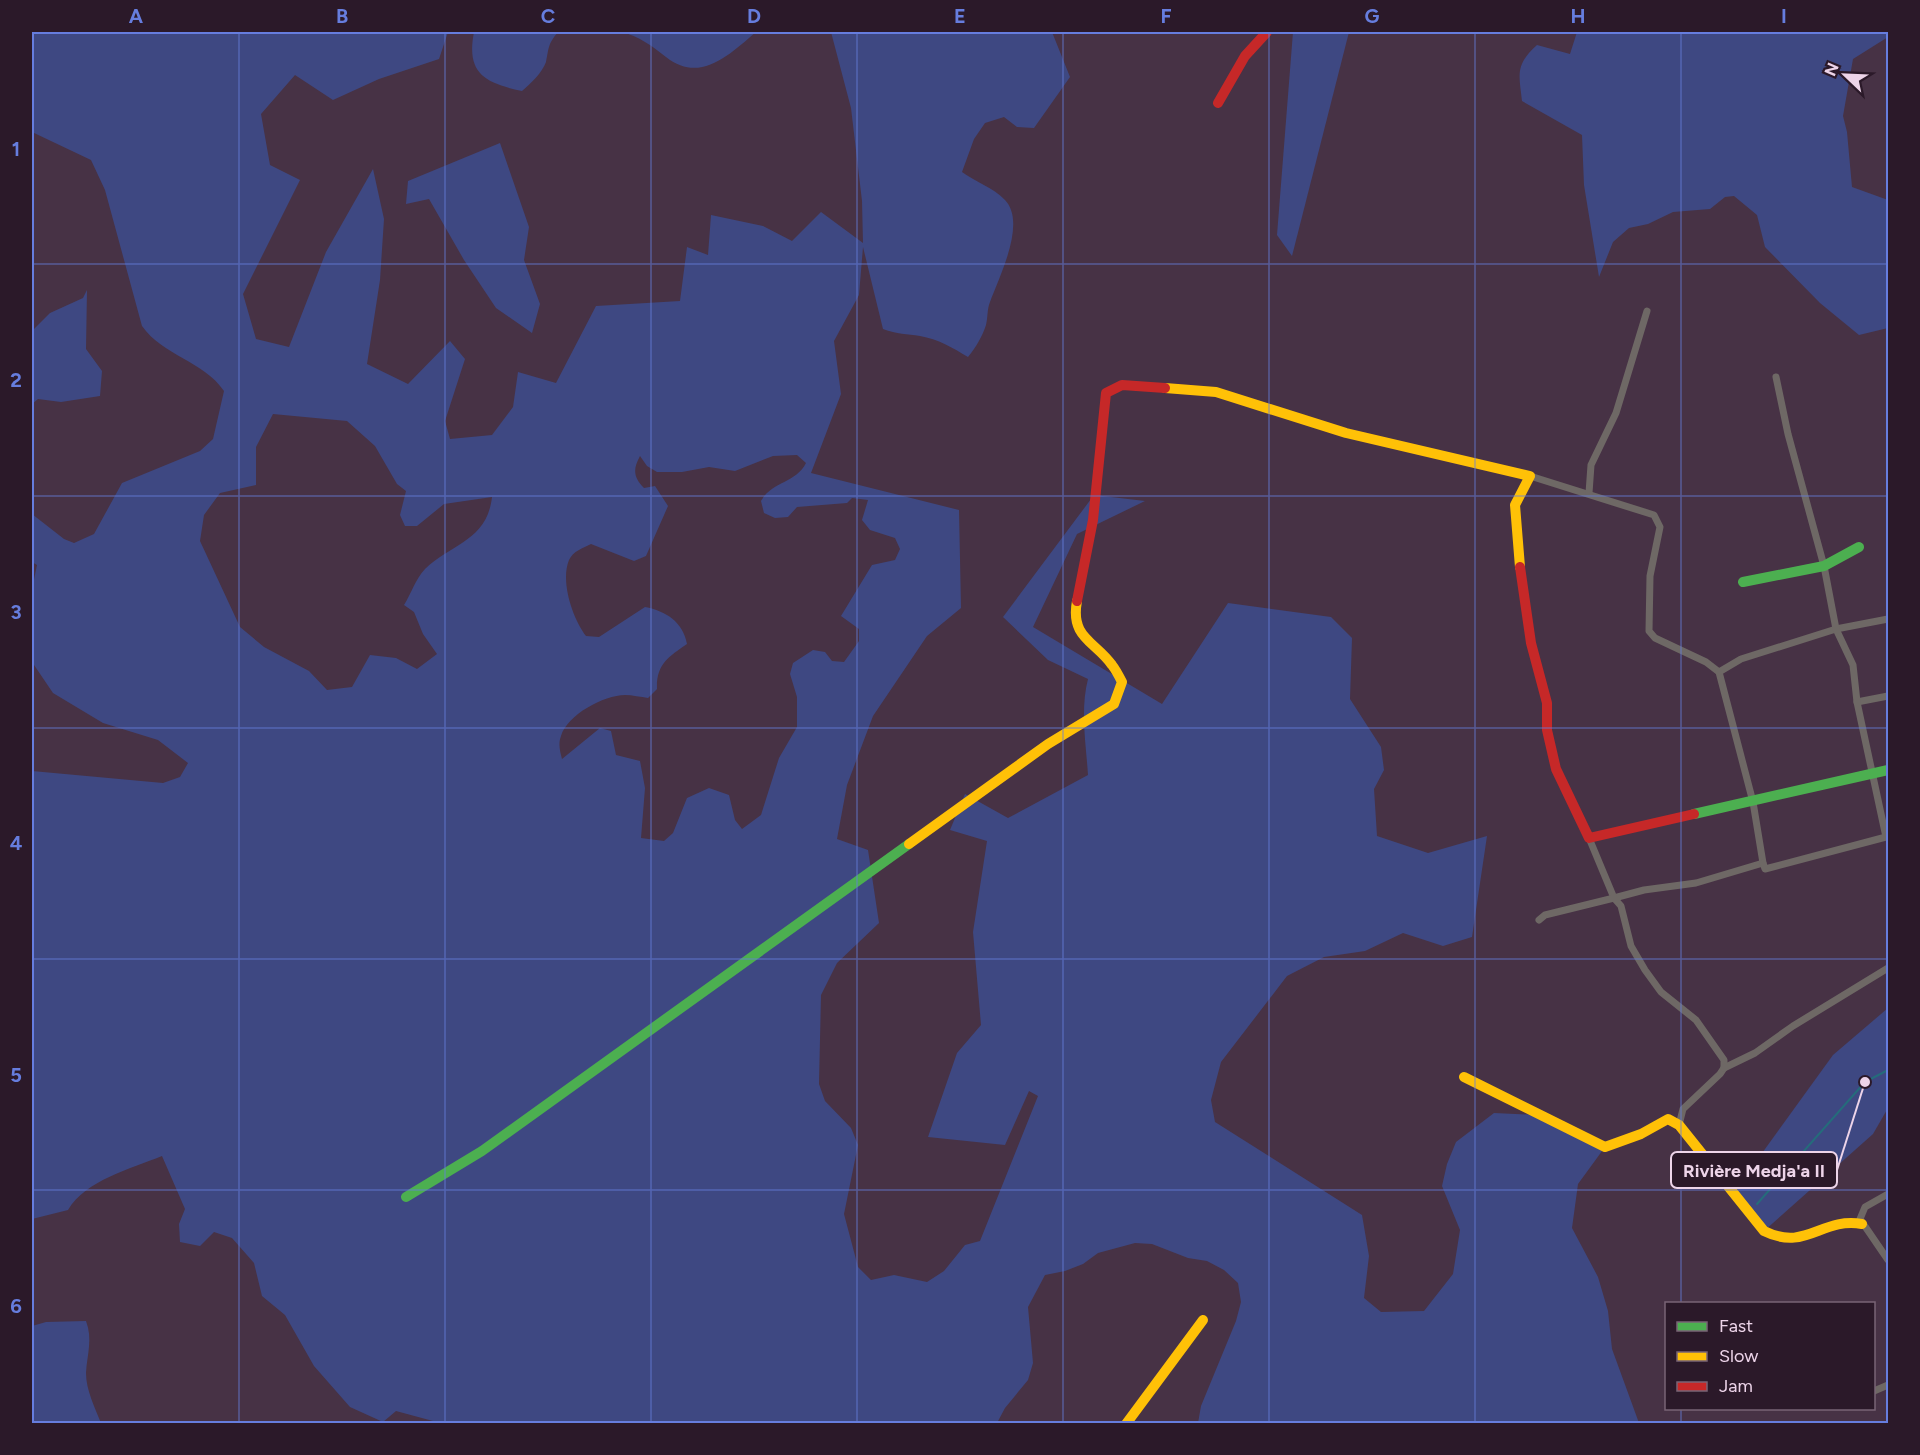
<svg xmlns="http://www.w3.org/2000/svg" width="1920" height="1455" viewBox="0 0 1920 1455" font-family="Figtree,sans-serif">
<style>
.green{fill:#3e4882;fill-rule:evenodd}
.lines{fill:none;stroke-linecap:round;stroke-linejoin:round}
.stream{stroke:#256c7b;stroke-width:2}
.street{stroke:#6e6865;stroke-width:7}
.fast{stroke:#4caf50;stroke-width:10}
.slow{stroke:#ffc107;stroke-width:10}
.jam{stroke:#c62828;stroke-width:10}
.grid{fill:none;stroke:#667dde;stroke-width:1.5;stroke-opacity:0.55}
.leader{fill:none;stroke:#edd4e9;stroke-width:2}
.callout-dot{fill:#edd4e9;stroke:#2b1929;stroke-width:2}
.callout{fill:#2b1929;stroke:#edd4e9;stroke-width:2}
.callout-label{font-size:18px;text-anchor:middle;font-weight:bold;fill:#edd4e9}
.neatline{fill:none;stroke:#667dde;stroke-width:2}
.grid-label{font-size:20px;text-anchor:middle;font-weight:bold;fill:#667dde}
</style>
<rect width="100%" height="100%" fill="#473245"/>
<g class="green">
<path d="M32 32H448L439 59 379 79 333 100 295 75 261 114 270 165 300 180 243 294 256 339 289 347 326 252 373 169 384 219 380 280 367 364 408 384 450 341 465 359 445 421 450 439 492 435 513 407 518 372 556 383 596 306 680 301 687 247 708 255 711 215 763 226 792 241 821 212 863 243 862 201 851 108 831 32H1052L1070 77 1034 128 1017 127 1004 117 985 123 974 139 962 172C974 181 994 188 1005 200 1027 223 999 277 990 302 987 309 988 317 986 325 982 337 976 347 968 357 953 348 938 339 920 336 907 334 897 334 883 329L863 247 859 295 834 341 841 394 811 473 959 510 961 608 927 636 873 716 847 785 837 839 868 850 879 923 837 963 821 995 819 1084 825 1101 851 1128 858 1145 844 1214 858 1267 871 1280 894 1275 927 1282 944 1271 965 1245 980 1241 1038 1096 1029 1091 1005 1145 928 1137 957 1053 981 1025 973 932 987 841 950 830 965 794 1008 818 1088 775C1086 744 1080 710 1088 679L1048 660 1003 617 1094 495 1145 501 1077 534 1033 627 1162 704 1228 603 1331 617 1352 638 1350 699 1381 747 1384 770 1374 789 1377 836 1428 853 1487 836 1472 937 1443 946 1403 933 1365 951 1324 957 1287 976 1221 1062 1211 1100 1215 1122 1362 1215 1369 1256 1364 1298 1381 1312 1424 1311 1453 1274 1460 1230 1442 1186 1447 1164 1456 1142 1494 1113 1538 1115 1605 1147 1578 1184 1572 1228 1598 1277 1608 1311 1612 1349 1639 1423H1198L1201 1406 1236 1321 1241 1302 1238 1283 1224 1270 1207 1261 1188 1258 1152 1244 1135 1243 1098 1253 1083 1264 1065 1271 1045 1275 1028 1307 1033 1363 1028 1380 1005 1408 997 1423 444 1424 396 1411 383 1422 350 1407 314 1366 285 1315 262 1296 254 1263 232 1238 214 1232 200 1246 180 1242 179 1224 185 1209 162 1156C130 1169 86 1180 68 1210L32 1219V771L163 783 180 777 188 763 158 740 103 723 53 693 32 662V589L37 565 32 562V514L64 539 74 543 94 534 122 483 200 451 213 439 224 391C204 361 163 356 142 326L105 190 91 160 32 132ZM273 414 347 421 375 446 397 484 406 491 400 515 405 526H417L444 504 492 497C487 541 452 543 425 569 416 578 411 594 404 605L414 612 423 634 437 654 417 669 396 658 370 655 352 687 327 690 309 671 264 647 240 627 200 541 204 515 220 493 256 485V447ZM797 455 806 463C796 483 771 482 761 501L764 513 775 518 788 517 797 507 847 503 852 498 868 500 862 520 870 530 895 538 900 549 895 560 872 565 841 616 859 629V641L844 662 832 661 825 652 813 650 793 663 790 674 797 697V727L779 758 761 815 742 829 735 820 729 795 709 788 687 798 673 833 664 841 641 838 645 788 640 761 616 755 611 731 600 728 562 759C560 751 558 744 561 736 567 715 604 695 625 695 632 695 641 697 648 698L657 689C656 665 668 657 687 644 683 622 666 611 645 607L599 637 586 636C573 619 560 582 569 560 573 551 583 548 591 544L634 561 646 556 668 506 655 486 644 488C633 477 633 469 640 456L647 466 657 472H682L709 467 735 471 773 456Z"/>
<path d="M474 32H558C548 44 549 47 546 62 542 73 531 83 522 91 484 83 466 73 474 32Z"/>
<path d="M621 32H762H756C729 55 700 84 666 57 652 46 639 36 621 32Z"/>
<polygon points="1293,32 1349,32 1292,256 1277,235"/>
<path d="M1577 32H1888V37L1853 59 1843 116 1847 132 1852 187 1888 200V328L1859 335 1820 303 1765 247 1757 215 1734 196 1725 197 1710 209 1673 212 1648 224 1629 228 1613 242 1599 277 1584 185 1582 135 1522 101C1519 74 1515 65 1537 45L1570 54Z"/>
<polygon points="500,143 529,227 524,260 540,304 532,333 496,308 464,260 429,199 406,204 408,181"/>
<polygon points="87,290 86,349 102,371 100,396 61,402 38,399 32,404 32,331 50,313 83,298"/>
<polygon points="1888,1008 1888,1108 1873,1134 1764,1231 1736,1196 1739,1185 1833,1055"/>
<path d="M86 1321C93 1339 87 1355 86 1373 86 1390 95 1408 101 1423H32V1326L46 1322Z"/>
</g>
<g class="lines">
<polyline class="stream" points="1757,1204 1865,1082 1888,1070"/>
<g class="street">
<polyline points="1530,476 1654,515 1660,527 1650,576 1649,631 1655,638 1706,662 1719,672 1753,802 1763,863 1696,883 1644,890 1614,898 1589,838"/>
<polyline points="1589,493 1591,465 1616,413 1647,311"/>
<polyline points="1719,672 1741,659 1836,629 1888,619"/>
<polyline points="1857,702 1888,696"/>
<polyline points="1763,863 1765,869 1886,837 1857,702 1853,665 1836,629 1824,566 1788,434 1776,377"/>
<polyline points="1539,920 1545,915 1614,898 1621,906 1631,946 1645,970 1661,992 1696,1020 1724,1060 1724,1068 1720,1074 1683,1109 1679,1125"/>
<polyline points="1724,1068 1755,1053 1793,1026 1888,968"/>
<polyline points="1888,1194 1865,1207 1860,1219 1888,1260"/>
<polyline points="1874,1391 1888,1385"/>
</g>
<g class="fast">
<polyline points="1743,582 1824,566 1859,547"/>
<polyline points="1694,814 1888,770"/>
<polyline points="406,1197 482,1151 909,844"/>
</g>
<g class="slow">
<polyline points="1165,388 1216,392 1346,433 1530,476 1515,505 1520,567"/>
<path d="M909 844 1048 744 1114 704 1122 682C1119 676 1116 670 1112 665 1095 641 1070 638 1077 601"/>
<path d="M1464 1077 1605 1147 1641 1134 1668 1119 1679 1125 1764 1231C1806 1252 1821 1217 1862 1224"/>
<polyline points="1126,1424 1203,1320"/>
</g>
<g class="jam">
<polyline points="1218,103 1245,56 1267,32"/>
<polyline points="1520,567 1531,643 1547,703 1547,730 1556,769 1589,838 1694,814"/>
<polyline points="1077,601 1093,520 1106,393 1122,385 1165,388"/>
</g>
</g>
<path class="grid" d="M239 32V1424M445 32V1424M651 32V1424M857 32V1424M1063 32V1424M1269 32V1424M1475 32V1424M1681 32V1304M32 264H1888M32 496H1888M32 728H1888M32 959H1888M32 1190H1888M1681 1408V1424"/>
<path class="leader" d="M1865 1082L1837 1170"/>
<circle class="callout-dot" cx="1865" cy="1082" r="6"/>
<rect class="callout" x="1671" y="1152" width="166" height="36" rx="6"/>
<g class="callout-label">
<text x="1754" y="1177">Rivière Medja'a II</text>
</g>
<rect width="1920" height="1455" fill="none" stroke="#2b1929" stroke-width="66"/>
<rect x="1665" y="1302" width="210" height="108" fill="#2b1929" stroke="#796476" stroke-width="1.5"/>
<rect x="1677" y="1322" width="30" height="9" fill="#4caf50" stroke="#796476" stroke-width="1.5"/>
<text x="1719" y="1332" font-size="18" fill="#edd4e9">Fast</text>
<rect x="1677" y="1352" width="30" height="9" fill="#ffc107" stroke="#796476" stroke-width="1.5"/>
<text x="1719" y="1362" font-size="18" fill="#edd4e9">Slow</text>
<rect x="1677" y="1382" width="30" height="9" fill="#c62828" stroke="#796476" stroke-width="1.5"/>
<text x="1719" y="1392" font-size="18" fill="#edd4e9">Jam</text>
<g transform="translate(1845 75) rotate(293)" stroke="#2b1929" stroke-width="4.5" paint-order="stroke">
<path d="M0-4.5L10 22L0 15L-10 22Z" fill="#edd4e9"/>
<text y="-9" font-size="16" font-weight="bold" text-anchor="middle" fill="#edd4e9">N</text>
</g>
<rect x="33" y="33" width="1854" height="1389" class="neatline"/>
<g class="grid-label">
<text x="136" y="23">A</text>
<text x="342" y="23">B</text>
<text x="548" y="23">C</text>
<text x="754" y="23">D</text>
<text x="960" y="23">E</text>
<text x="1166" y="23">F</text>
<text x="1372" y="23">G</text>
<text x="1578" y="23">H</text>
<text x="1784" y="23">I</text>
<text x="16" y="156">1</text>
<text x="16" y="387">2</text>
<text x="16" y="619">3</text>
<text x="16" y="850">4</text>
<text x="16" y="1082">5</text>
<text x="16" y="1313">6</text>
</g>
</svg>
